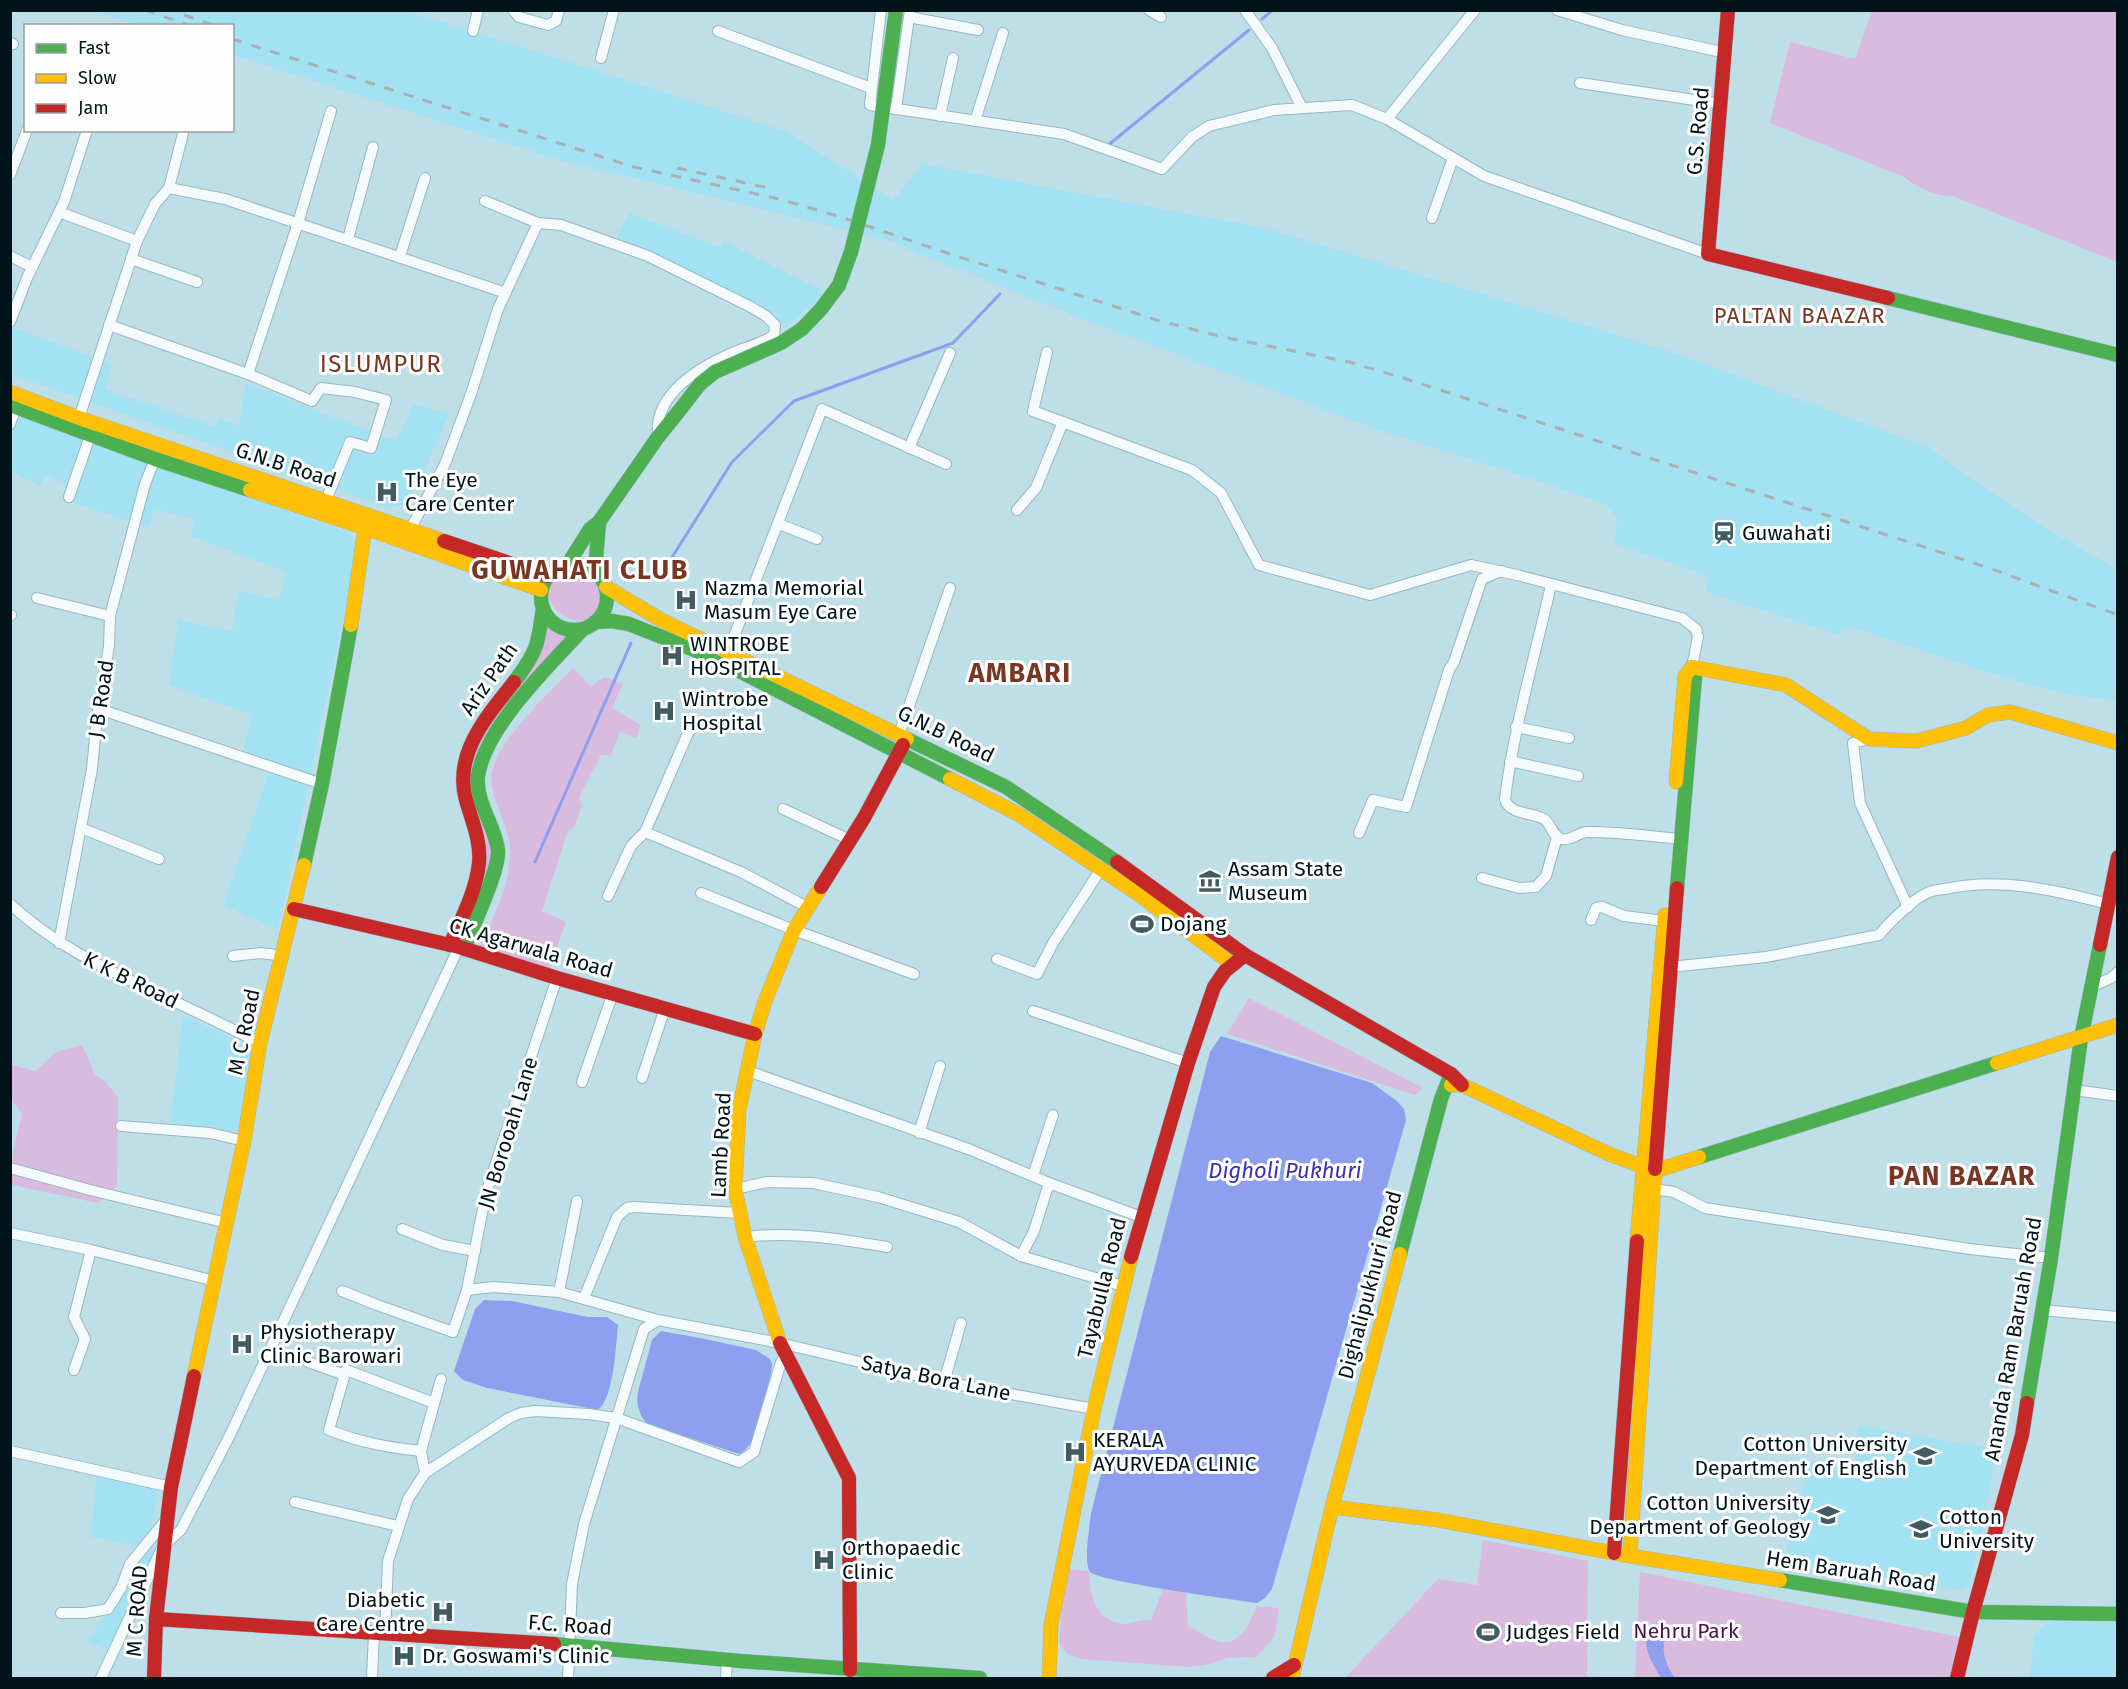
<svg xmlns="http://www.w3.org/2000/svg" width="2128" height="1689" viewBox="0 0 2128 1689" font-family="'Fira Sans',sans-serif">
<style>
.built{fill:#a3e2f2}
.green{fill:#dabbe0}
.water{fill:#8d9fee}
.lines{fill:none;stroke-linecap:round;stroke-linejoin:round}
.stream{stroke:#8d9fee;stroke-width:3}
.street-casing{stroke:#99b6be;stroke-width:12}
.fast-casing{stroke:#99b6be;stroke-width:15}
.slow-casing{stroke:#99b6be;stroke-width:15}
.jam-casing{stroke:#99b6be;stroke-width:15}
.street{stroke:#f5fafc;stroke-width:10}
.fast{stroke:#4caf50;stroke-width:14}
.slow{stroke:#ffc107;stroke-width:14}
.jam{stroke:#c62828;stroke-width:14}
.rail{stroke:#a9b0b2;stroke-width:3;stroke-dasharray:10 10;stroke-linecap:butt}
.fast-bridge-casing{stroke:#99b6be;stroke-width:15;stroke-linecap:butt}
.fast-bridge{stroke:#4caf50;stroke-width:14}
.labels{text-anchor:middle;stroke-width:6;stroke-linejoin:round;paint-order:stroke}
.street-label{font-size:21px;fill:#001419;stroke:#fefefe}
.poi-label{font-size:21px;fill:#001419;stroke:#fefefe;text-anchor:start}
.park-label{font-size:21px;fill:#511045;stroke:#fefefe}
.neighbourhood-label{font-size:22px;letter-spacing:1.5px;fill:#793622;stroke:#fefefe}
.water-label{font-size:22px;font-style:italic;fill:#3931af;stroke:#fefefe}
.quarter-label{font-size:24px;letter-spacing:1.5px;fill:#793622;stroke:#fefefe}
.district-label{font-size:27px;font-weight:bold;letter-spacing:1.5px;fill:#793622;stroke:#fefefe}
</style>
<rect width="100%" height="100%" fill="#bedfe8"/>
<g class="built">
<polygon points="93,11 408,11 788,132 893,200 923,164 1269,229 1669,351 1928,447 1970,478 2057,535 2117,569 2117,701 2064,694 1987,672 1852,627 1836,634 1707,592 1708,576 1614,543 1617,520 1607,505 1551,485 1373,428 1080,318 884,239 563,161 233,55 232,26 140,25"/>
<polygon points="629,213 721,248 723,241 823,291 815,302 785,328 745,302 616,239"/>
<polygon points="13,327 112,365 105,389 215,427 220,419 239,426 246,383 378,435 397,440 414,404 449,414 419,483 403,504 390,508 11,374 10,332"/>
<polygon points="10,409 127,454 347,532 352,538 355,545 354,567 278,929 223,905 270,771 240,763 252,715 169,685 178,620 232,631 239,590 279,600 287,572 191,536 194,520 155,509 148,528 68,501 74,488 45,475 40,486 11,471"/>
<polygon points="183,1015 249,1046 254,1051 236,1135 170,1129"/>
<polygon points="1858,1426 1996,1449 1991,1486 1969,1586 1961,1590 1784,1560 1809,1464 1814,1461 1868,1470 1869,1467 1855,1463"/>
<polygon points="97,1474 158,1485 151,1533 157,1557 108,1652 88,1640 114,1601 139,1546 91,1537"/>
<polygon points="2051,1621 2117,1622 2117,1678 2030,1678 2034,1636 2044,1626"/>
</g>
<g class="green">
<path d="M1872 11H2117V262L1953 196C1935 197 1917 187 1904 177L1770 123 1790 42 1855 59Z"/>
<path d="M567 570C576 572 586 574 594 579 608 587 606 609 593 617 564 635 523 583 567 570Z"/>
<polygon points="547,627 567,637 517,700 490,727 473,764 471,780 473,790 483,815 492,856 464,929 476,888 466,779 471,756"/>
<path d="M573 668 591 687 604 677 623 684 612 708 641 725 636 738 620 731 611 756 601 755 579 798 582 805 574 827 567 833 542 911 566 922 548 973 478 950C494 915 514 881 509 841 506 822 487 789 492 771 502 734 547 696 573 668Z"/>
<polygon points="1249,998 1423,1088 1415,1095 1227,1034"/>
<path d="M82 1045 95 1075 105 1081 118 1098 117 1186 98 1203 26 1188 11 1184C8 1159 18 1137 22 1113L11 1100V1065L36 1071 56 1052Z"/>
<polygon points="1483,1540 1588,1561 1587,1678 1345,1678 1438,1579 1477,1585"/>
<path d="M1065 1569 1089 1571C1090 1594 1095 1622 1124 1624 1133 1624 1139 1619 1151 1620L1163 1588 1186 1592 1188 1627C1199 1630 1203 1636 1213 1640 1240 1650 1248 1625 1257 1606L1279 1608 1275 1636 1256 1657 1228 1658 1205 1665 1189 1667 1081 1659 1067 1654 1059 1643Z"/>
<polygon points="1640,1572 1964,1638 1955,1678 1635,1678"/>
</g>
<g class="water">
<path d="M1221 1036 1372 1083 1397 1101 1404 1109 1406 1120 1272 1589 1265 1598 1257 1603C1236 1600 1097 1581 1090 1572 1083 1561 1090 1526 1091 1513L1210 1052Z"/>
<path d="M484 1300 512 1301 588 1317H607L618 1325C616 1344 614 1398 598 1410L487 1388 463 1380 454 1371 475 1309Z"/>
<path d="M661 1331 700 1338 756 1350 770 1359 772 1364 771 1373 760 1419 752 1442 743 1452 739 1454 648 1424C639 1417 636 1403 638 1392L652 1340Z"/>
<path d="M1649 1633H1652L1663 1637C1665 1643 1663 1647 1664 1653 1665 1662 1670 1671 1675 1678H1661C1654 1665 1641 1648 1649 1633Z"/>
</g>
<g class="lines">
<g class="stream">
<polyline points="1262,19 1273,10"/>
<polyline points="1107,146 1249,30"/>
<polyline points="659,578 732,462 794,401 953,343 1000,294"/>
<polyline points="535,862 631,643"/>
</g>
<g class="street-casing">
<g id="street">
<polyline points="513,10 519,17 548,25 556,21 559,10"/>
<polyline points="881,10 870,105 1064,134 1162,169 1192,137 1209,126 1274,110 1352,105 1387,119 1484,176 1708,254"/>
<polyline points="1149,10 1161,17"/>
<polyline points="1245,10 1272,48 1302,108"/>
<polyline points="1557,10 1622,30 1726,53"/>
<polyline points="909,17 978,30"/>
<polyline points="473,31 478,10"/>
<polyline points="718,31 871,88"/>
<polyline points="10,43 13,44"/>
<polyline points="601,58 614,10"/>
<polyline points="1580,83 1722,104"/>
<polyline points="896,109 910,10"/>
<polyline points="940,116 953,58"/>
<polyline points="1387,119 1475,10"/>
<polyline points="975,121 1003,33"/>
<polyline points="10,175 27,130"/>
<polyline points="169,188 184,130"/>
<path d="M485 201 538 223 561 225 648 256 751 307 766 316 775 325 774 335C762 344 746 347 732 353 698 368 653 394 658 437"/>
<polyline points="59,212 137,241"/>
<polyline points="1432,218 1453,158"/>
<polyline points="348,239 373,147"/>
<polyline points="10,256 32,267"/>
<polyline points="400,256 425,178"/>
<polyline points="131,259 197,282"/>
<polyline points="10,322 27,278 64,202 87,130"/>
<polyline points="109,325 248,374 312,401 321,388 355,392 386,400 371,448 350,442 326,500"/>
<polyline points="1047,352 1033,411 1192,470 1221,493 1259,565 1370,595 1471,565 1517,575 1682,618 1696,629 1698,637 1692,667"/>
<polyline points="248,374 298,223 331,111"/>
<polyline points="79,418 137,241 155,204 169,188 225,199 506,293"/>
<polyline points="10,424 16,407"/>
<polyline points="909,448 950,353"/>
<polyline points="69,497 90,436"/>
<polyline points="1017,510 1036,488 1063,422"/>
<polyline points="779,524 817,539"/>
<polyline points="410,530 445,464 471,394 498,309 538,223"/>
<path d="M1551 585C1535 656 1514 726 1505 799 1509 815 1532 812 1544 819 1552 824 1551 836 1562 839 1572 841 1578 832 1588 832 1618 832 1650 836 1680 839"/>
<polyline points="37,598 110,616"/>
<polyline points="10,616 11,615"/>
<polyline points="728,652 822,409 946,464"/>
<polyline points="99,709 322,784"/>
<polyline points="1516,727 1569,738"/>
<polyline points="899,735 950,588"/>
<polyline points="1869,739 1853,743 1860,803 1908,907"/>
<polyline points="1510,761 1578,776"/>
<polyline points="783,809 850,840"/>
<polyline points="81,828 159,859"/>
<polyline points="645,832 692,724"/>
<polyline points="1359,833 1373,800 1406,807 1449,670 1454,662 1482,579 1501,571"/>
<polyline points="1482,878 1519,888 1536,887 1546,876 1557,837"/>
<polyline points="701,893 794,930 914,974"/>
<polyline points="608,896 631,846 645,832 741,872 807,907"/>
<path d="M10 904C53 944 104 968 156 993 191 1009 226 1026 260 1043"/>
<polyline points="1591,920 1596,908 1602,907 1624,916 1664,921"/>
<polyline points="59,943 92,769 97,717 109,646 110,616 145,484 155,459"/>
<polyline points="233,956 261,953 283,956"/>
<polyline points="997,959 1037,974 1053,943 1101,869"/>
<path d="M1670 967 1766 957 1879 935C1889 923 1913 899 1927 893 1932 890 1939 890 1945 889 2000 877 2055 890 2108 904"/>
<polyline points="2091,987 2111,978 2118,972"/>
<polyline points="1033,1011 1188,1063"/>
<polyline points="748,1071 971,1150 1049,1183 1141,1217"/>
<polyline points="642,1078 665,1008"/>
<polyline points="582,1082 613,993"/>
<polyline points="2074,1090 2118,1096"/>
<polyline points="121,1126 210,1133 244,1141"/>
<polyline points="919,1133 940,1066"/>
<polyline points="10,1168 90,1190 227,1223"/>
<polyline points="1033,1176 1053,1115"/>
<polyline points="735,1189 767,1182 813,1183 878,1197 959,1222 1021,1256 1123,1286"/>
<polyline points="1654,1189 1674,1192 1705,1208 1970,1249 2051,1258"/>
<polyline points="402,1229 443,1245 475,1251"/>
<polyline points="10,1233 91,1250 215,1281"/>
<path d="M745 1237C793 1231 840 1239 887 1247"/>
<polyline points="1021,1256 1034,1231 1049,1183"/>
<polyline points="467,1290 493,1287 559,1292 658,1320 780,1343 944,1382 1094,1409"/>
<polyline points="342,1291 377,1305 453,1332 467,1290 486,1193 557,978"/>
<polyline points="559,1292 577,1201"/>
<polyline points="584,1298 617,1217 627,1208 634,1207 739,1213"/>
<polyline points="2042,1310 2118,1317"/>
<polyline points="308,1362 345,1375"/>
<polyline points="74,1370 85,1339 74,1317 91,1250"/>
<polyline points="944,1382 961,1323"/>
<polyline points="10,1451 171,1487"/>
<path d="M421 1451C386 1447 362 1443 329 1430L346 1370 434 1403"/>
<polyline points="425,1473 421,1451 441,1379"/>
<polyline points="295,1502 398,1526"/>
<polyline points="61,1613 85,1613 108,1609 121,1588 130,1564 166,1520"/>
<polyline points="385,1634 388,1561 408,1499 425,1473 509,1418 521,1413 535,1411 588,1414 616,1418 739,1462 754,1452 781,1362 786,1356"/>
<polyline points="101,1678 163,1546 181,1530 230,1435 459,947"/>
<polyline points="372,1678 374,1634"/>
<polyline points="568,1678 572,1584 584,1524 644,1329 658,1320"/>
<polyline points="726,1678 727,1660"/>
</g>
</g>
<g class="fast-casing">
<g id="fast">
<polyline points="1888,298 2118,355"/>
<polyline points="10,405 155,459 250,490"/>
<circle cx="574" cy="597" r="33"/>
<polyline points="568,564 590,529 599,522 658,437 679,411"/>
<polyline points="595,571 599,522"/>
<polyline points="595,622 612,621 629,624 712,657 950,779"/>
<path d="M514 682C537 652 538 645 543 608"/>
<polyline points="907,739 1006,787 1117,862"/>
<polyline points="304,865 322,784 351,625"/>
<polyline points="1677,888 1695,677 1692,667"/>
<path d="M464 949C472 928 500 869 498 850 495 825 475 802 478 776 485 727 550 665 583 629"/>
<polyline points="1699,1157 1997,1063"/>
<polyline points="1400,1254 1441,1099 1451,1074"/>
<polyline points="2027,1403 2051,1258 2081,1038 2100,945"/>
<polyline points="1780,1580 1973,1612 2118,1614"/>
<polyline points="554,1644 740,1661 980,1678"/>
</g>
</g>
<g class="slow-casing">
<g id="slow">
<polyline points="10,392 79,418 444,541"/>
<polyline points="250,490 365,528 541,590"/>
<polyline points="606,587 661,620 907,739"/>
<polyline points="351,625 365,528"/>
<polyline points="1692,667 1786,685 1869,739 1916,741 1966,728 1988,715 2010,712 2118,743"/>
<polyline points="950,779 1018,814 1138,894 1232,964"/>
<polyline points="1676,782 1685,676 1692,667"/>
<polyline points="1997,1063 2118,1025"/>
<polyline points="1451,1085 1462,1085 1609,1154 1655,1171 1699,1157"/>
<polyline points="1637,1241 1665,915"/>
<polyline points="780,1343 745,1237 735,1189 739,1110 755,1034 765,1001 794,930 821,887"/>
<polyline points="194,1376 244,1141 260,1043 304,865"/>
<polyline points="1332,1507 1438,1520 1630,1556 1780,1580"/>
<polyline points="1630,1556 1655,1169"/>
<polyline points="1049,1678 1051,1625 1094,1409 1131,1257"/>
<polyline points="1292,1678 1332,1507 1400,1254"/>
</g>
</g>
<g class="jam-casing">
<g id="jam">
<polyline points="1728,10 1708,254 1888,298"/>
<polyline points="444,541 548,576"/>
<polyline points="1117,862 1245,955 1451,1074 1462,1085"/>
<polyline points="821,887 864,818 903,745"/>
<polyline points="294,909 459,947 557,978 755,1034"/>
<path d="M450 945C461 919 476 892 479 863 481 841 472 821 466 800 453 754 487 716 514 682"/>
<polyline points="2100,945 2118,857"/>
<polyline points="1655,1169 1677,888"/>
<polyline points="1131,1257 1188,1063 1214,987 1225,971 1245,955"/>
<polyline points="780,1343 849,1478 850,1670"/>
<polyline points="1614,1553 1637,1241"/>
<polyline points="156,1619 554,1644"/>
<polyline points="154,1678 156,1619 171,1487 194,1376"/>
<polyline points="1273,1678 1294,1665"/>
<polyline points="1957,1678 1973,1612 2022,1435 2027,1403"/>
</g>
</g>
<use href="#street" class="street"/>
<use href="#fast" class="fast"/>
<use href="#slow" class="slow"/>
<use href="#jam" class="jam"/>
<g class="rail">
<polyline points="145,10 191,26"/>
<polyline points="184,15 216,26"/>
<polyline points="232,39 634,167 779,199 841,217 953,255 1160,321 1223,337 1349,362 1403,378 1989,568 2118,615"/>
<polyline points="677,168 773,189"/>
</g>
<g class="fast-bridge-casing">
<polyline id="fast-bridge" points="679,411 700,384 715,372 781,343 802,329 821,309 839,285 851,252 878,145 896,10"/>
</g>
<use href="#fast-bridge" class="fast-bridge"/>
</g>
<defs>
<g id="hospital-bare" transform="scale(1.8)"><path d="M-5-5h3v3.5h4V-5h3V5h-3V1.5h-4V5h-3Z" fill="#425b61" stroke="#fefefe" stroke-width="2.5" paint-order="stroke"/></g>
<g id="station-bare" transform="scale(1.8)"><path d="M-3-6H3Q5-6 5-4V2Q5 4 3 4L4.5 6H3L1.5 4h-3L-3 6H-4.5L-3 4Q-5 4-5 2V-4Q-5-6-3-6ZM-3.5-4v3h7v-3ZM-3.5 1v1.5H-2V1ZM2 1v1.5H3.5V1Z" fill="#425b61" stroke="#fefefe" stroke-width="2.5" paint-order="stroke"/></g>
<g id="museum-bare" transform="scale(1.8)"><path d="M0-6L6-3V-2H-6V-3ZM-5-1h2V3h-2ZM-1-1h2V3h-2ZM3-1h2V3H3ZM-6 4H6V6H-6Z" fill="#425b61" stroke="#fefefe" stroke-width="2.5" paint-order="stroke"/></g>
<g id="stadium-bare" transform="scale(1.8)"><path d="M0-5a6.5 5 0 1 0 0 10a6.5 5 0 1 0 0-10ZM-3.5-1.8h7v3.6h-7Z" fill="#425b61" stroke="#fefefe" stroke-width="2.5" paint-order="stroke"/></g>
<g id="university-bare" transform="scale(1.8)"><path d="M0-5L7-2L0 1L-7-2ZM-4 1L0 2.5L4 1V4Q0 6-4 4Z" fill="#425b61" stroke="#fefefe" stroke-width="2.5" paint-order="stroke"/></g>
</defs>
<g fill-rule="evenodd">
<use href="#hospital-bare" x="387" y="492"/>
<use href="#station-bare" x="1724" y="533"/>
<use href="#hospital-bare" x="686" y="600"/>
<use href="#hospital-bare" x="672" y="656"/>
<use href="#hospital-bare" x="664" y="711"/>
<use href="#museum-bare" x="1210" y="881"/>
<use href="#stadium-bare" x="1142" y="924"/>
<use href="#hospital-bare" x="242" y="1344"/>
<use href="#hospital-bare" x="1075" y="1452"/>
<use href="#university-bare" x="1925" y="1456"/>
<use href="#university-bare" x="1828" y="1515"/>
<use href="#university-bare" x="1921" y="1529"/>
<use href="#hospital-bare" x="824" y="1560"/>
<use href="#hospital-bare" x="443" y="1612"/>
<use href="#stadium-bare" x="1488" y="1632"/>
<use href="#hospital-bare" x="404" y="1656"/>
</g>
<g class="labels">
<g class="street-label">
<text transform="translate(1698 131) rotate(-85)" y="7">G.S. Road</text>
<text transform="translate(286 465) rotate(18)" y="7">G.N.B Road</text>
<text transform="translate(489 679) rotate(-55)" y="7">Ariz Path</text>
<text transform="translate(101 699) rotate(-82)" y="7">J B Road</text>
<text transform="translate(946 734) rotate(26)" y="7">G.N.B Road</text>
<text transform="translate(531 948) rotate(16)" y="7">CK Agarwala Road</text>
<text transform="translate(131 980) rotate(26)" y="7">K K B Road</text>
<text transform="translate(244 1032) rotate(-78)" y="7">M C Road</text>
<text transform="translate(508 1133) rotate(-73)" y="7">JN Borooah Lane</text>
<text transform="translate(721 1145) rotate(-87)" y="7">Lamb Road</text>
<text transform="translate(1370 1285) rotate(-75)" y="7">Dighalipukhuri Road</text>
<text transform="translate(1102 1288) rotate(-76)" y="7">Tayabulla Road</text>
<text transform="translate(2013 1339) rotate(-80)" y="7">Ananda Ram Baruah Road</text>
<text transform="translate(936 1378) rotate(12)" y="7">Satya Bora Lane</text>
<text transform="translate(1851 1571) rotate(9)" y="7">Hem Baruah Road</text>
<text transform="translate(137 1611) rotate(-86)" y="7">M C ROAD</text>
<text transform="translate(570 1625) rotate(4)" y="7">F.C. Road</text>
</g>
<g class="poi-label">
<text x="405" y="487">The Eye<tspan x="405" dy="24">Care Center</tspan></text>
<text x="1742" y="540">Guwahati</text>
<text x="704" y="595">Nazma Memorial<tspan x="704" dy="24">Masum Eye Care</tspan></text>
<text x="690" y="651">WINTROBE<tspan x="690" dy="24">HOSPITAL</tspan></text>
<text x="682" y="706">Wintrobe<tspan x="682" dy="24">Hospital</tspan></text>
<text x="1228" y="876">Assam State<tspan x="1228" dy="24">Museum</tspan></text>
<text x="1160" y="931">Dojang</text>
<text x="260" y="1339">Physiotherapy<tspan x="260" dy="24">Clinic Barowari</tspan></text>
<text x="1093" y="1447">KERALA<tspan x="1093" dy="24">AYURVEDA CLINIC</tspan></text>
<text x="1907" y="1451" text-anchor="end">Cotton University<tspan x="1907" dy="24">Department of English</tspan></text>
<text x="1810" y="1510" text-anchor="end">Cotton University<tspan x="1810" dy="24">Department of Geology</tspan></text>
<text x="1939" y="1524">Cotton<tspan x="1939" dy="24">University</tspan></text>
<text x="842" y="1555">Orthopaedic<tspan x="842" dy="24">Clinic</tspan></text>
<text x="425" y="1607" text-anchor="end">Diabetic<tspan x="425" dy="24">Care Centre</tspan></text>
<text x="1506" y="1639">Judges Field</text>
<text x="422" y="1663">Dr. Goswami's Clinic</text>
</g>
<g class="park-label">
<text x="1686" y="1638">Nehru Park</text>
</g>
<g class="neighbourhood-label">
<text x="1800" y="323">PALTAN BAAZAR</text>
</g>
<g class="water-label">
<text x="1285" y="1178">Digholi Pukhuri</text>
</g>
<g class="quarter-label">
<text x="381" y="372">ISLUMPUR</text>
</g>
<g class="district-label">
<text x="580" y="579">GUWAHATI CLUB</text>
<text x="1020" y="682">AMBARI</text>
<text x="1962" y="1185">PAN BAZAR</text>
</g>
</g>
<rect width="2128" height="1689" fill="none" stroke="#001419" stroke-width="24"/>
<rect x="24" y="24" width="210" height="108" fill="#fefefe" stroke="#98a0a2" stroke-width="1.5"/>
<rect x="36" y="44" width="30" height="9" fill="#4caf50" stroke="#98a0a2" stroke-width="1.5"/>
<text x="78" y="54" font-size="18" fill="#001419">Fast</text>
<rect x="36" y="74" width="30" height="9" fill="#ffc107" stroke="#98a0a2" stroke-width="1.5"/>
<text x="78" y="84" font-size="18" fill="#001419">Slow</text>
<rect x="36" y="104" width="30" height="9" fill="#c62828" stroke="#98a0a2" stroke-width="1.5"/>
<text x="78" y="114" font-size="18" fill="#001419">Jam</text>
</svg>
